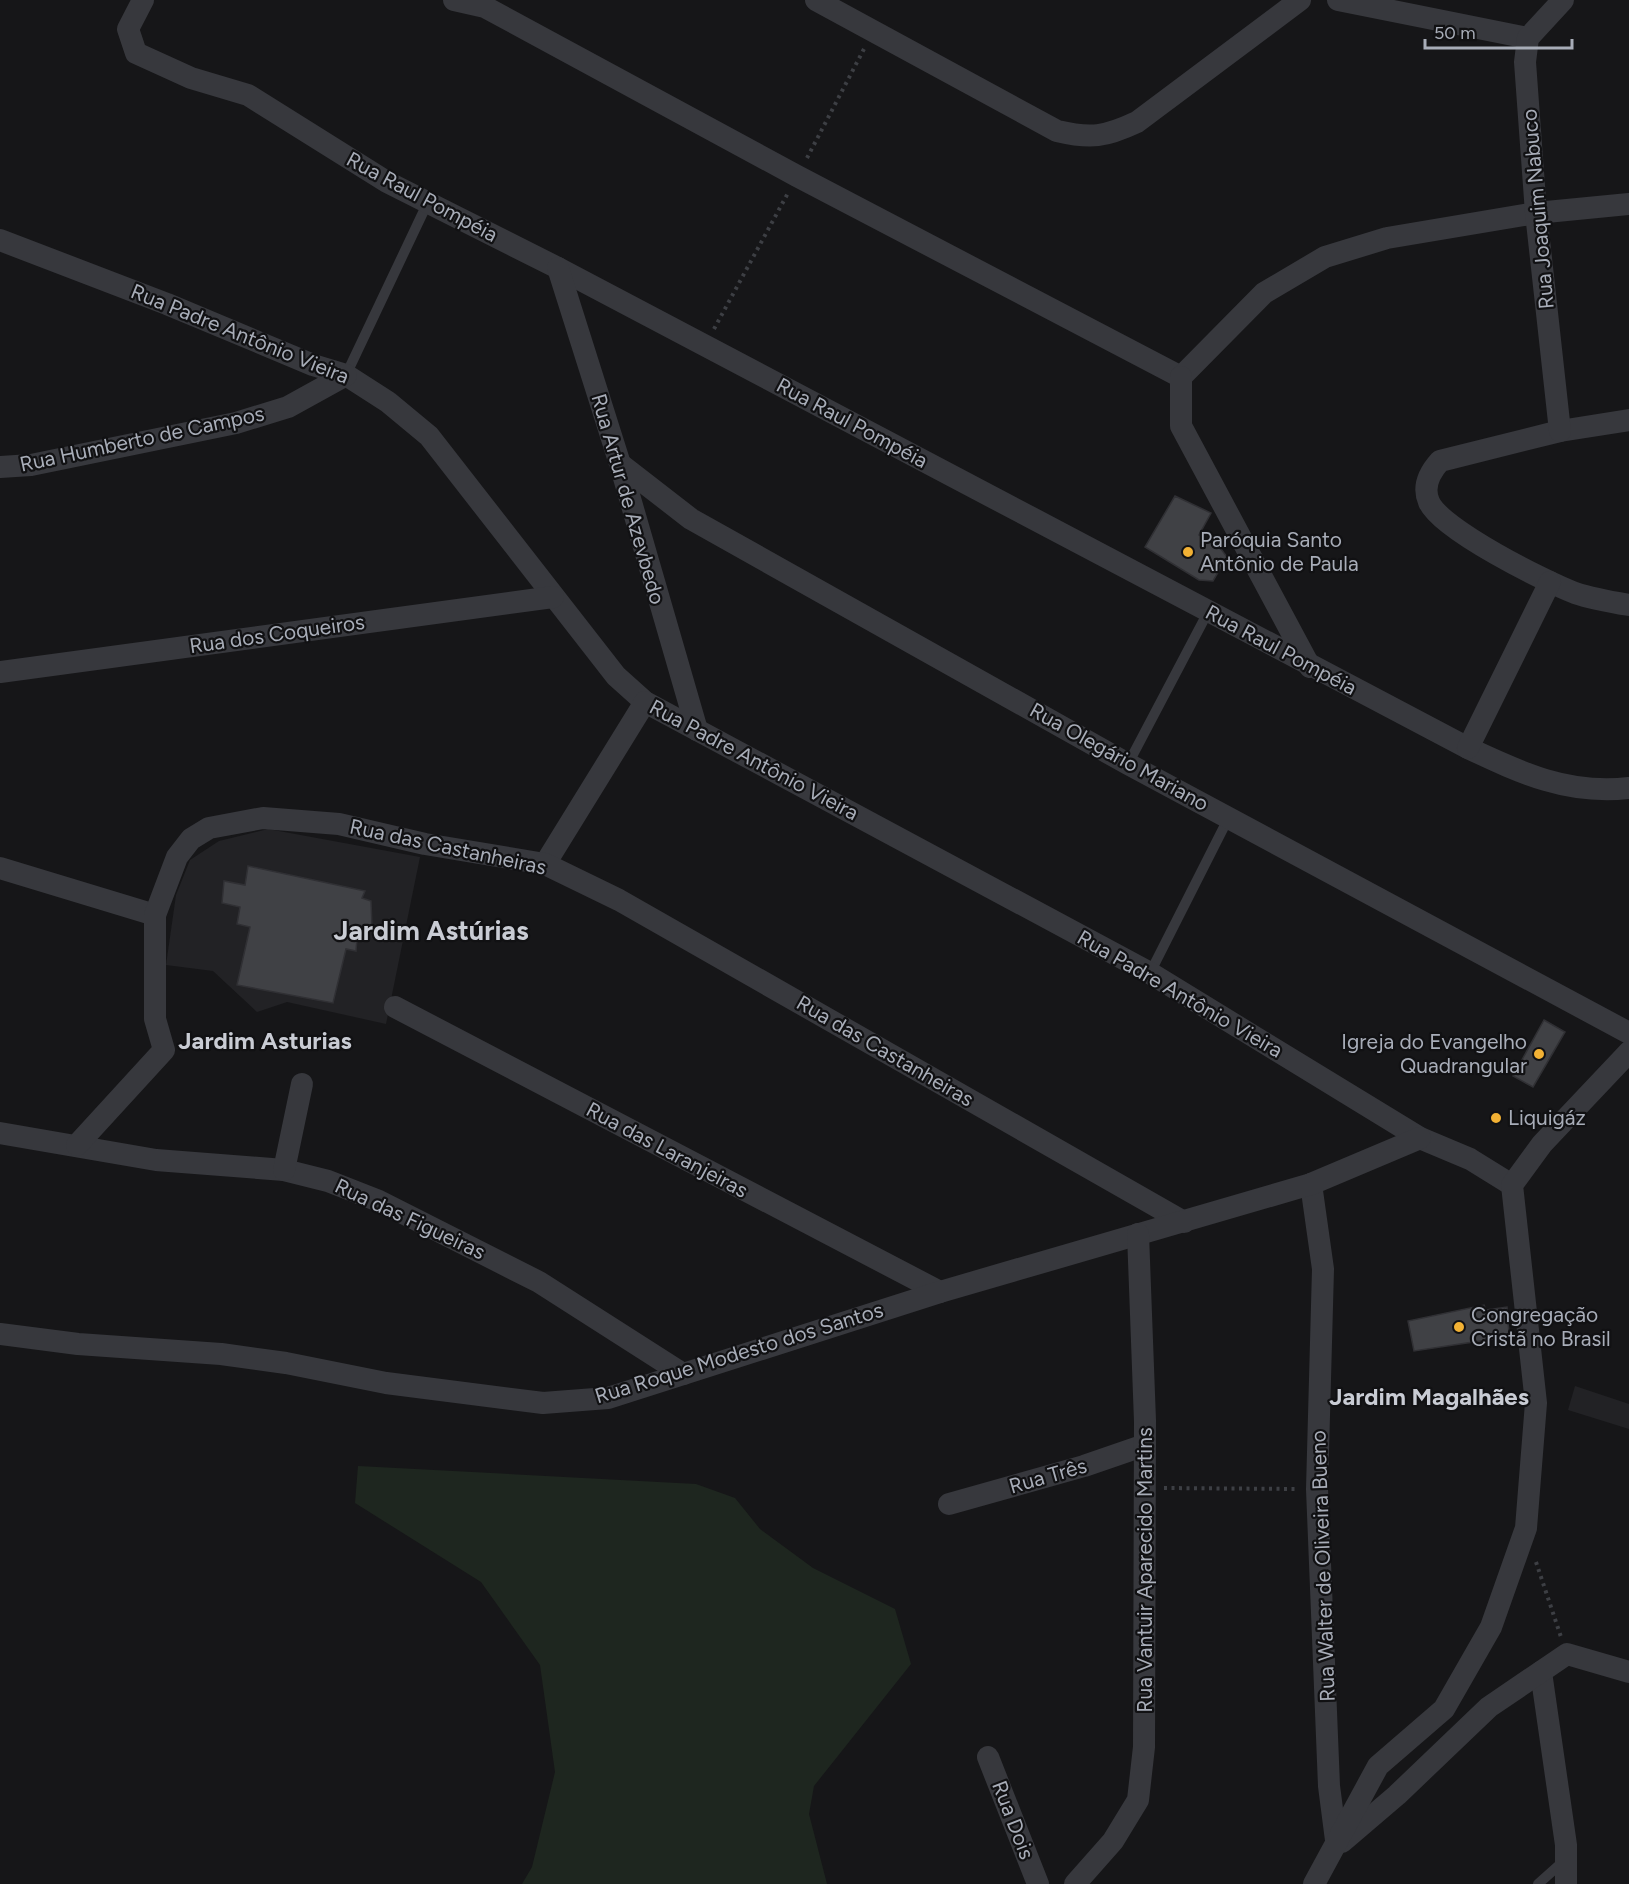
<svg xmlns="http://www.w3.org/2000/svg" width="1629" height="1884" viewBox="0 0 1629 1884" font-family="Figtree,sans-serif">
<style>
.built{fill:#222225}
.green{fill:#1e261f}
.building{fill:#404145;stroke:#303034;stroke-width:1.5}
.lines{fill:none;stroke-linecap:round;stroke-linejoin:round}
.path{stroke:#3d3f44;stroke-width:4;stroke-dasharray:3 4.5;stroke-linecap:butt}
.lane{stroke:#37383d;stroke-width:10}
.street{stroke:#37383d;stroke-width:22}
.poi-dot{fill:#f2b134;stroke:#111113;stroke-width:2}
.labels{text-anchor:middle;stroke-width:4.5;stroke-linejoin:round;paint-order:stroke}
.street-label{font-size:21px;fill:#a8adb8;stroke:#111113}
.poi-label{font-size:21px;fill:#a8adb8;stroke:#111113;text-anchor:start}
.quarter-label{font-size:24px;font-weight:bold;fill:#c9ccd4;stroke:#111113}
.district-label{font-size:27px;font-weight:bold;fill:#c9ccd4;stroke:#111113}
</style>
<rect width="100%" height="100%" fill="#161618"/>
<g class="built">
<polygon points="268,829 420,857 386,1024 287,1002 257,1012 213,971 166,965 176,895 190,860 219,841"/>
<polygon points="1575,1386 1629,1404 1629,1429 1568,1410"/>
</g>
<polygon class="green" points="358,1466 696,1484 735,1498 760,1529 813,1568 895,1609 911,1664 814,1786 809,1814 827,1884 522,1884 532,1867 555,1772 540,1665 481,1582 355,1503"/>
<g class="building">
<polygon points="1175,496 1211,513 1199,535 1218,545 1227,557 1213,581 1199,580 1145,547"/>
<polygon points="248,866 365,891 362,898 371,901 372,927 358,925 356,951 346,949 333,1003 237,985 250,927 237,924 240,907 222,903 224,881 245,885"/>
<polygon points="1544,1020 1565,1032 1533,1087 1513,1076"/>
<polygon points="1484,1305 1486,1310 1507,1307 1509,1334 1493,1334 1493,1339 1414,1351 1408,1321"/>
</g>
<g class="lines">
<g class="path">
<polyline points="807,158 865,47"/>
<polyline points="714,329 788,193"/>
<polyline points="1164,1488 1297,1489"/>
<polyline points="1536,1562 1561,1637"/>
</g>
<g class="lane">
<polyline points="346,375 428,202"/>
<polyline points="1128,764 1208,612"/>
<polyline points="1150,973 1229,817"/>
<polyline points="1538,1884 1566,1859"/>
</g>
<g class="street">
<path d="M143 0 128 29 136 53 191 78 248 95 387 182 558 268 1468 748C1521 773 1568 795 1629 788"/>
<polyline points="454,0 485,7 797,176 1181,377"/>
<path d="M816 0 1057 131C1091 139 1105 137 1137 122L1300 0"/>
<polyline points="1338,0 1528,38"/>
<polyline points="0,240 167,304 313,365 346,375 388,402 429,436 616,676 645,702 1150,973 1420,1138 1470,1159 1512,1185"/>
<polyline points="558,268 620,464 697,730"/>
<polyline points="1181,377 1264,293 1325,257 1387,238 1536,213 1629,204"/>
<polyline points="1181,377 1181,426 1310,667"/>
<path d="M1629 420 1560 431 1440 461C1430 472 1422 486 1429 502 1440 529 1546 582 1575 593 1593 599 1611 602 1629 605"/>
<polyline points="1560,431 1536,213 1525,62 1528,38 1563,0"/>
<polyline points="620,464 691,519 1128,764 1629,1033"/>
<polyline points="0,467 31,465 236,423 288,407 346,375"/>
<polyline points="0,672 553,597"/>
<polyline points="1468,748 1550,582"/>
<polyline points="545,864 645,702"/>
<polyline points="0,868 155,915"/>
<polyline points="395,1007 940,1292"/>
<polyline points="0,1133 156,1160 284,1170 328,1181 379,1201 539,1282 683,1374"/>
<polyline points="77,1145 164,1050 155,1019 155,915 177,857 191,839 209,828 263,818 339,824 425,844 545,864 619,900 1184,1222"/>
<polyline points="284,1170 302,1084"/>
<polyline points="1311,1184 1323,1269 1317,1489 1329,1786 1336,1840"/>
<polyline points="0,1334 78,1344 221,1354 286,1363 386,1383 543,1403 608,1398 940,1292 1311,1184 1420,1138"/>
<polyline points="949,1504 1084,1466 1145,1445"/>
<polyline points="1541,1672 1566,1845 1566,1884"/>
<polyline points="988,1757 1038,1884"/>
<polyline points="1342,1842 1397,1795 1489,1707 1567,1654 1629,1672"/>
<polyline points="1075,1884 1113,1841 1138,1800 1144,1747 1145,1421 1138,1234"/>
<polyline points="1314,1884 1378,1766 1444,1709 1491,1627 1526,1528 1536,1403 1512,1185 1542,1144 1629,1052"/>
</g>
</g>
<g class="poi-dot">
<circle cx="1188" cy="552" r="6"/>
<circle cx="1539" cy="1054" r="6"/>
<circle cx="1496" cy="1118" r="6"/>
<circle cx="1459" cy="1327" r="6"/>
</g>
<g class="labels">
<g class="street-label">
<text transform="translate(422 197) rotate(28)" y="7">Rua Raul Pompéia</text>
<text transform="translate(1538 209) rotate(-95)" y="7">Rua Joaquim Nabuco</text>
<text transform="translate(240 334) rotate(22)" y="7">Rua Padre Antônio Vieira</text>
<text transform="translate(852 423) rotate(28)" y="7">Rua Raul Pompéia</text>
<text transform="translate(142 439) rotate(-12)" y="7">Rua Humberto de Campos</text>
<text transform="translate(628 499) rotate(74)" y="7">Rua Artur de Azevbedo</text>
<text transform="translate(277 634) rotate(-8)" y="7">Rua dos Coqueiros</text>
<text transform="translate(1281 650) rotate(28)" y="7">Rua Raul Pompéia</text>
<text transform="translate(1119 757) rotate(29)" y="7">Rua Olegário Mariano</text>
<text transform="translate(754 760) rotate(28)" y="7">Rua Padre Antônio Vieira</text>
<text transform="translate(448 847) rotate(12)" y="7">Rua das Castanheiras</text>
<text transform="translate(1180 994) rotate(30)" y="7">Rua Padre Antônio Vieira</text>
<text transform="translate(885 1051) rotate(30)" y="7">Rua das Castanheiras</text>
<text transform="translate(667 1150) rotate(28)" y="7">Rua das Laranjeiras</text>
<text transform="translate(410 1219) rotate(25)" y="7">Rua das Figueiras</text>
<text transform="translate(739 1353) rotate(-17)" y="7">Rua Roque Modesto dos Santos</text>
<text transform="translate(1048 1476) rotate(-16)" y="7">Rua Três</text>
<text transform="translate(1323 1566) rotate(-92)" y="7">Rua Walter de Oliveira Bueno</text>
<text transform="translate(1145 1570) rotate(-90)" y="7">Rua Vantuir Aparecido Martins</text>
<text transform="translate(1013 1820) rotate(69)" y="7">Rua Dois</text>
</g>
<g class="poi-label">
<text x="1200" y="547">Paróquia Santo<tspan x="1200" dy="24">Antônio de Paula</tspan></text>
<text x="1527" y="1049" text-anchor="end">Igreja do Evangelho<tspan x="1527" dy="24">Quadrangular</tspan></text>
<text x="1508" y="1125">Liquigáz</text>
<text x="1471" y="1322">Congregação<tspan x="1471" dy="24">Cristã no Brasil</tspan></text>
</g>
<g class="quarter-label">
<text x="265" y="1049">Jardim Asturias</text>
<text x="1429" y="1405">Jardim Magalhães</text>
</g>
<g class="district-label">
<text x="431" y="940">Jardim Astúrias</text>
</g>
</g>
<path d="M1425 39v9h147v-9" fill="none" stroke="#a8adb8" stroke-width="3"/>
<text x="1434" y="39" font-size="18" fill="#a8adb8" stroke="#111113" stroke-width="4.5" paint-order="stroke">50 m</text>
</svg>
